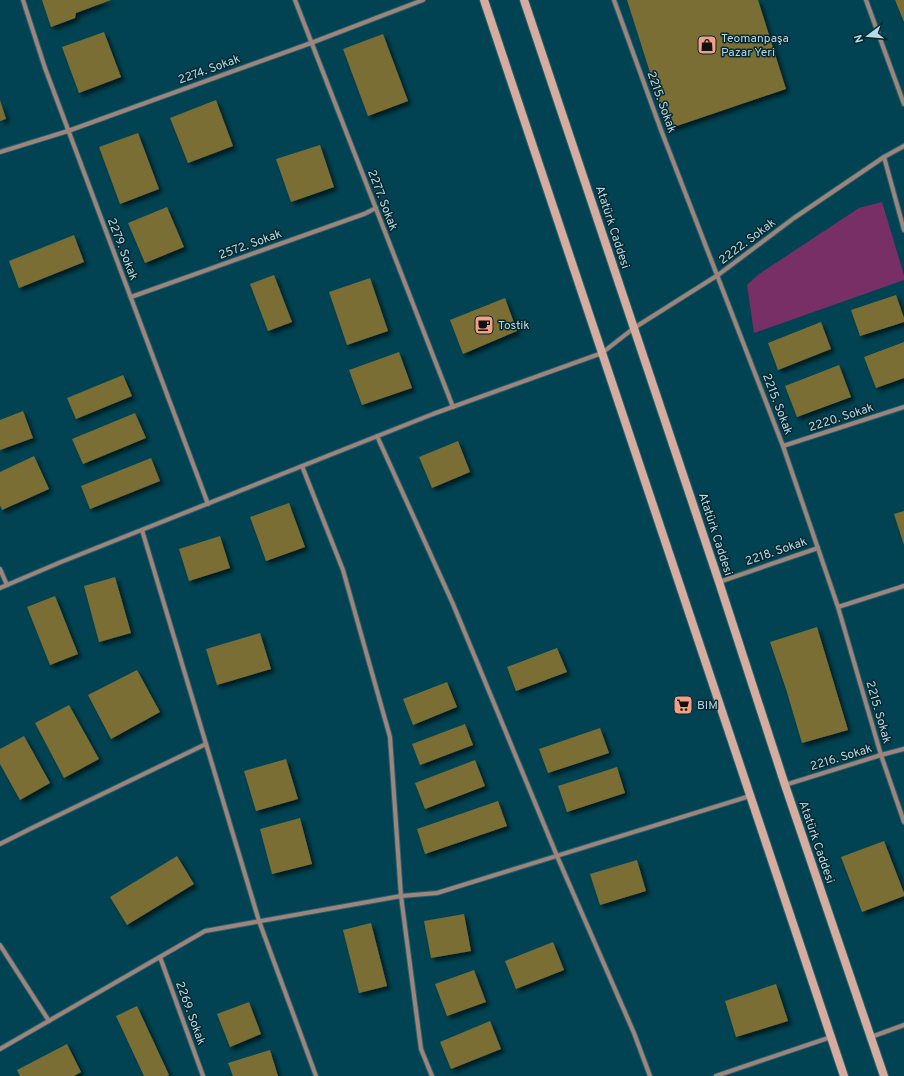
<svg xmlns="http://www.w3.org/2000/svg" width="904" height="1076" viewBox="0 0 904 1076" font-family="Overpass,sans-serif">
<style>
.green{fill:#782f66}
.building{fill:#7a6e35;filter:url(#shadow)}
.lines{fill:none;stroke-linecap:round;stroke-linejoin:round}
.street-casing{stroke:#25616f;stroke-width:6}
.secondary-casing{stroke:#25616f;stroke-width:10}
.street{stroke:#9f847b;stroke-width:4}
.secondary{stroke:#d6ac9e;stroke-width:8}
.labels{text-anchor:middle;stroke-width:3;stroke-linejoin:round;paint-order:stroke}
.poi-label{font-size:12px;fill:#b6d9e4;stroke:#07272f;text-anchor:start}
.street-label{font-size:12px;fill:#b6d9e4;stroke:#07272f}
</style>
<defs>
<filter id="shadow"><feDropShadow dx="3.5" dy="3.5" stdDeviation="2" flood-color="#0009"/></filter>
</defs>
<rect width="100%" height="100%" fill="#014352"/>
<polygon class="green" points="882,202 904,275 904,280 754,333 747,285 759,274 859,208"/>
<g class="building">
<polygon points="42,0 111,0 76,13 75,18 51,27"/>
<polygon points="627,0 758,0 786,89 668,129"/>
<polygon points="895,0 904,0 904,22"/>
<polygon points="104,32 121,77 79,93 62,47"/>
<polygon points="383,34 408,101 368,116 343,49"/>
<polygon points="0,100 6,119 0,121"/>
<polygon points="216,100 233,146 188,163 170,118"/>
<polygon points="138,133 159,189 120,204 99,147"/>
<polygon points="320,145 334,187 291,202 276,159"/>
<polygon points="167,207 184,247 145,263 128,223"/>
<polygon points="74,235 84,262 19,288 9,261"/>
<polygon points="274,275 292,322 268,331 250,284"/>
<polygon points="370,278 388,331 347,345 329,292"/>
<polygon points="896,295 904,318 904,322 860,336 851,310"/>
<polygon points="505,298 517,331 463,354 450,320"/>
<polygon points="821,322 831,349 778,370 768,343"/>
<polygon points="904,342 904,378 876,388 864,357"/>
<polygon points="399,352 412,388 362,405 349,370"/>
<polygon points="839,365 851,397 797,417 785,386"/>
<polygon points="123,375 132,396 76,419 67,398"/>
<polygon points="23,411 33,438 0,450 0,420"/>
<polygon points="135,413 146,438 83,464 72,439"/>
<polygon points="458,441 470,472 432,488 419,457"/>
<polygon points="34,456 49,489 2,510 0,505 0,472"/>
<polygon points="151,458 160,481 90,509 81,486"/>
<polygon points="289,503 305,547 266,561 250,517"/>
<polygon points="904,511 904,545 894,514"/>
<polygon points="220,536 230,568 189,581 179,549"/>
<polygon points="115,577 131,633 99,642 84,586"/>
<polygon points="55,596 78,654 50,665 27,607"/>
<polygon points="817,627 848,730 802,743 786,689 770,642"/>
<polygon points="260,633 271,669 217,685 206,649"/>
<polygon points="557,648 567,672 516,691 507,667"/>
<polygon points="137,670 160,712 111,739 88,695"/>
<polygon points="447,682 457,707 413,725 403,699"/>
<polygon points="69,705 99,759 64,778 35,723"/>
<polygon points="465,724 473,745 420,765 412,744"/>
<polygon points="600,728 609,753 548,773 539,749"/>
<polygon points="24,736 50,783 20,800 0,764 0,749"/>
<polygon points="286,759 298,799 256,811 244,771"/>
<polygon points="475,760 485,786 425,809 415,783"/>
<polygon points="617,767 625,793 567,812 558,786"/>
<polygon points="498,801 507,826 425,854 417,829"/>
<polygon points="300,818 312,864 272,874 260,829"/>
<polygon points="884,841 904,893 904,896 862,912 841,857"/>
<polygon points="177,856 194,884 127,925 110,897"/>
<polygon points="637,860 646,891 600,905 590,874"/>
<polygon points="464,914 471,951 431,958 424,921"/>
<polygon points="371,923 387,986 359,993 343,930"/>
<polygon points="553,942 564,970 516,989 505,961"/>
<polygon points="474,970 486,1002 447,1016 435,984"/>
<polygon points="776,984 788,1021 736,1037 725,1001"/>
<polygon points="249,1002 261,1034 230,1047 217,1014"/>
<polygon points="137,1006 169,1075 167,1076 144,1076 116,1016"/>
<polygon points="490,1021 501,1049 451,1069 440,1042"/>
<polygon points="67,1044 81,1072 74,1076 20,1076 17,1070"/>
<polygon points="270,1050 278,1076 233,1076 228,1063"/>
</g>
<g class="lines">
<g class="street-casing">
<g id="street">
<polyline points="23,0 45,68 208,504"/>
<polyline points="295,0 453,407"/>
<polyline points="614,0 661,130 783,446 838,607 881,755 904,822"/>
<polyline points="866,0 904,104"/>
<polyline points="0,152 68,131 311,43 423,0"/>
<polyline points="884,157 904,230"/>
<polyline points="131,297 364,214 376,208"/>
<polyline points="377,436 453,604 557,856 634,1033 650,1076"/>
<polyline points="783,446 904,407"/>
<polyline points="302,466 343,570 390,737 401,896 421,1049 432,1076"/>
<polyline points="142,530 259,921 316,1076"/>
<polyline points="0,569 7,585"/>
<polyline points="719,582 818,548"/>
<polyline points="0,588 61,562 433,414 602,353 634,328 718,275 794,218 884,157 904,146"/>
<polyline points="838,607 904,586"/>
<polyline points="785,785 881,755 904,749"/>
<polyline points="0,844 34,827 206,744"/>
<polyline points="0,945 49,1021"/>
<polyline points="160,957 203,1076"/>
<polyline points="871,1037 904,1025"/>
<polyline points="0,1049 205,931 401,896 437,893 750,796"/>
<polyline points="716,1076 831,1037"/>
</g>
</g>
<g class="secondary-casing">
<g id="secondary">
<polyline points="484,0 844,1076"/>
<polyline points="524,0 719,582 785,785 884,1076"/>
</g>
</g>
<use href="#street" class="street"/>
<use href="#secondary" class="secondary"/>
</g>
<defs>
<g id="shop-square" transform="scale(1)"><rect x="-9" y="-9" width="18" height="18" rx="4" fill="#f39f84" stroke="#07272f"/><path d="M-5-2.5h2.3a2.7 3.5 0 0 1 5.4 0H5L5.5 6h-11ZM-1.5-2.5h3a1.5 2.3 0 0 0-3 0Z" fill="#111"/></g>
<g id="cafe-square" transform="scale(1)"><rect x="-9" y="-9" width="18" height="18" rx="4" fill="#f39f84" stroke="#07272f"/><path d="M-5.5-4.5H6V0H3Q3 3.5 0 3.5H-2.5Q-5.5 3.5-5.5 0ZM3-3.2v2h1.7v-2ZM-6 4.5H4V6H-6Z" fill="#111"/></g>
<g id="supermarket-square" transform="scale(1)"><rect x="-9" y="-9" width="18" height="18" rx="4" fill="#f39f84" stroke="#07272f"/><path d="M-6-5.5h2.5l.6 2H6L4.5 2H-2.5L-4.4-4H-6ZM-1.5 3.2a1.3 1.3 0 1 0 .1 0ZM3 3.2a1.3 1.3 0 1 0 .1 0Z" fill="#111"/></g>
</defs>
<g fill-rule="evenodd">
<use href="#shop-square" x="707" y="45"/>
<use href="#cafe-square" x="484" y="325"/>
<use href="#supermarket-square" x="683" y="705"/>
</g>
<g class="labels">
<g class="poi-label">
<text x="721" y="42">Teomanpaşa<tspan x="721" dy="14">Pazar Yeri</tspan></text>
<text x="498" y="329">Tostik</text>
<text x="697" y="709">BIM</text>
</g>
<g class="street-label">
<text transform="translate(209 69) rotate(-20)" y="4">2274. Sokak</text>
<text transform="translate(662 102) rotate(70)" y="4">2215. Sokak</text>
<text transform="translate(383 200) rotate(69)" y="4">2277. Sokak</text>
<text transform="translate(613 227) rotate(72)" y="4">Atatürk Caddesi</text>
<text transform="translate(747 241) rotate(-37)" y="4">2222. Sokak</text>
<text transform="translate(250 244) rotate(-20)" y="4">2572. Sokak</text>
<text transform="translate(123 249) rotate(69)" y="4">2279. Sokak</text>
<text transform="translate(778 404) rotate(69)" y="4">2215. Sokak</text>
<text transform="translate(841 417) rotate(-18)" y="4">2220. Sokak</text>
<text transform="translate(716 534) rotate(72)" y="4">Atatürk Caddesi</text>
<text transform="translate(776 551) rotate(-19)" y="4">2218. Sokak</text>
<text transform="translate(879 712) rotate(74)" y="4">2215. Sokak</text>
<text transform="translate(841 757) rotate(-17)" y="4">2216. Sokak</text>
<text transform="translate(817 842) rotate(71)" y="4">Atatürk Caddesi</text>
<text transform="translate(191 1013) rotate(70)" y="4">2269. Sokak</text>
</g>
</g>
<g transform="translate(868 36) rotate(254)" stroke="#07272f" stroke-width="3" paint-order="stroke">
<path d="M0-3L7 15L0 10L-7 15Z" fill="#b6d9e4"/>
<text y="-6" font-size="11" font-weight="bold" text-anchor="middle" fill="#b6d9e4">N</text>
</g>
</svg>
